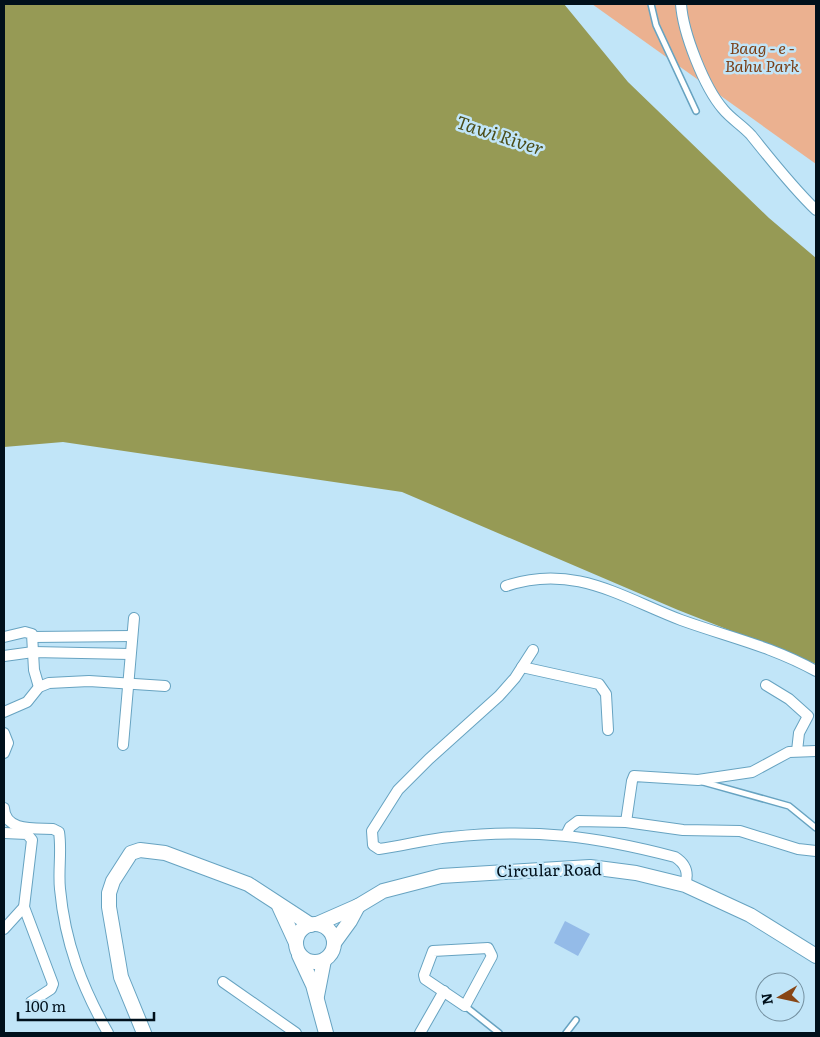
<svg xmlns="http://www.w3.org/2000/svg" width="820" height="1037" viewBox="0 0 820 1037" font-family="Literata,serif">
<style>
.green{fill:#ebb190}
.water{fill:#969a55}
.building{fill:#94bbe8}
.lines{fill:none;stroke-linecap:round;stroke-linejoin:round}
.lane-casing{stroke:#67a3c1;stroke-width:8}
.street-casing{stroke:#67a3c1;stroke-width:12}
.secondary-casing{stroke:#67a3c1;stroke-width:16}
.lane{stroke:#fff;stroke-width:5}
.street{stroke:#fff;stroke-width:10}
.secondary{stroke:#fff;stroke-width:14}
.labels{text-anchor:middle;stroke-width:5;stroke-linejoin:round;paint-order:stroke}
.park-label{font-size:16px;font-style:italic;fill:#7a3f16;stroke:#c1e5f8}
.street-label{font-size:16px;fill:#00101b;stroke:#c1e5f8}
.water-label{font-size:18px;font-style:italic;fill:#4b4d19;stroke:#c1e5f8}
</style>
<rect width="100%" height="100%" fill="#c1e5f8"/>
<polygon class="green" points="592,4 816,4 816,164"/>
<polygon class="water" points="4,4 564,4 628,82 769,218 816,258 816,664 678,610 402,492 63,442 4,447"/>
<polygon class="building" points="565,921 590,934 578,956 554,943"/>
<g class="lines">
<g class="lane-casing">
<g id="lane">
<polyline points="651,4 656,25 696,111"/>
<polyline points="703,782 789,806 816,828"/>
<polyline points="465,1006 499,1033"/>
<polyline points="566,1033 576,1020"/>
</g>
</g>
<g class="street-casing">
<g id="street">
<path d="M681 4C683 33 704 87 723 109 731 119 742 125 751 135 772 161 792 187 816 210"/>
<path d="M506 586C573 563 621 597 681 620 728 637 771 646 816 671"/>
<polyline points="4,637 25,632 32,634 34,670 39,687"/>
<polyline points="33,637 132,636"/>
<path d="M533 650 515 678 499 696 429 759 398 790 372 831 373 845 379 849C403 846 427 839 451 837 533 828 595 836 675 857 686 864 689 873 685 885"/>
<polyline points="4,656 33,652 130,654"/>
<polyline points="522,667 599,684 606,694 608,730"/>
<polyline points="766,685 789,699 808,716 799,733 797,751"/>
<polyline points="4,712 27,702 39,687 49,683 89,681 165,686"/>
<polyline points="4,733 8,743 4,753"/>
<polyline points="123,745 134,618"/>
<path d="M4 808C5 832 36 828 53 829L59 832C62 851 58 870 60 889 65 943 82 987 108 1033"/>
<polyline points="626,822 632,781 634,776 698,780 752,772 789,752 816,751"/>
<polyline points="4,833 27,834 32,840 24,907 53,984 51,989 31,1002"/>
<polyline points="566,835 570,827 578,821 626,822 683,830 740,831 798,849 816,851"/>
<polyline points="4,929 24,907"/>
<polygon points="488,948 492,956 465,1006 425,979 424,975 433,951"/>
<polyline points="223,982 296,1033"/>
<polyline points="420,1033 444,991"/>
</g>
</g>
<g class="secondary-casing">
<g id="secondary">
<polyline points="279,906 296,943"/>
<polyline points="317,924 358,906 383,891 441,876 590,867 636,873 685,885 750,915 816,956"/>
<circle cx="315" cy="943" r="19"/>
<polyline points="334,943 350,921 358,906"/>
<polyline points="299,955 313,985 326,1033"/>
<polyline points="317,996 324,960"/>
<polyline points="144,1033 121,977 109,907 109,893 113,881 131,853 140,850 165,853 248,884 311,925"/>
</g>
</g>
<use href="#lane" class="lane"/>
<use href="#street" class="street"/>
<use href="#secondary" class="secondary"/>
</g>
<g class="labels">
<g class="park-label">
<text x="762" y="54">Baag - e -<tspan x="762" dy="18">Bahu Park</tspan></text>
</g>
<g class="street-label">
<text transform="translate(549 870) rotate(-1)" y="6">Circular Road</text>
</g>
<g class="water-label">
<text transform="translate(500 136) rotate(18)" y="6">Tawi River</text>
</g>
</g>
<rect width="820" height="1037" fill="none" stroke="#00101b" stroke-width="10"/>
<g transform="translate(780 997) rotate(261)"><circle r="24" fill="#c1e5f8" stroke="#7490a0"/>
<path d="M0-4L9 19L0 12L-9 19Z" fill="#884616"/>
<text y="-8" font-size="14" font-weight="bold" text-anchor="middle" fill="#00101b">N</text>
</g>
<path d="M18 1012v8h136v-8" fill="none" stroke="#00101b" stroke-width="2.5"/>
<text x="25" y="1012" font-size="15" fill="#00101b" stroke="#c1e5f8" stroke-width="4" paint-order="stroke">100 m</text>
</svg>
